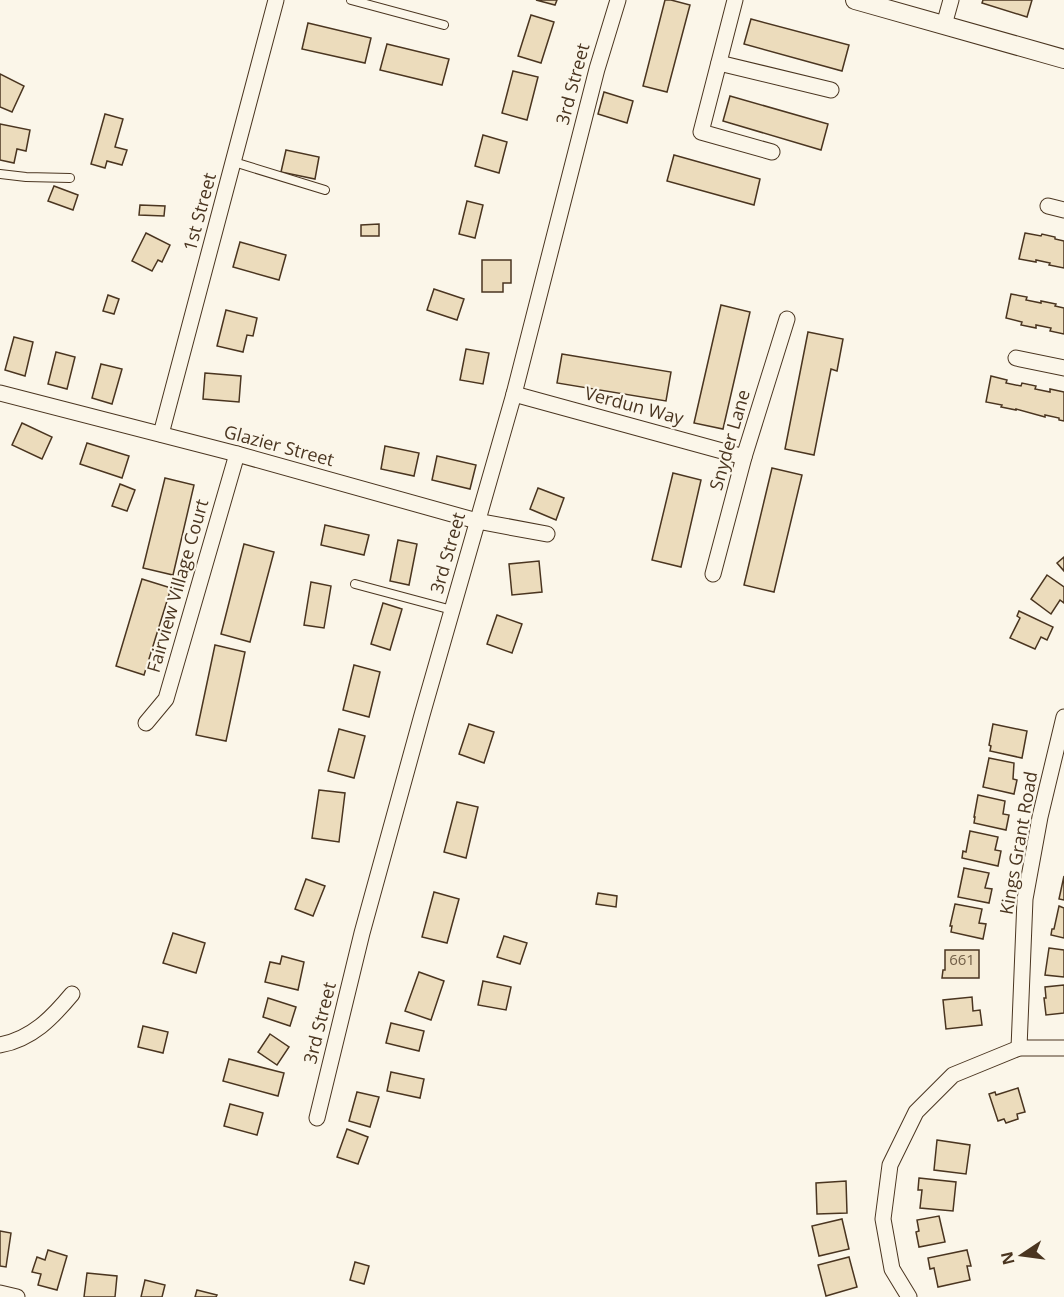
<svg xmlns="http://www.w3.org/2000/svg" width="1064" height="1297" viewBox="0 0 1064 1297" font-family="'Open Sans',sans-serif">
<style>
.building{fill:#ecdcbc;stroke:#4a3520;stroke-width:1.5}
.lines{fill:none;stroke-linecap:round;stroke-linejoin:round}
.service-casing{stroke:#4a3520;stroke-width:10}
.minor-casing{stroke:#4a3520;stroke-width:17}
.tertiary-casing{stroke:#4a3520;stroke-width:20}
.service{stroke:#fbf6e9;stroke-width:8}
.minor{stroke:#fbf6e9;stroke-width:15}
.tertiary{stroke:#fbf6e9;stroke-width:18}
.labels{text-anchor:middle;stroke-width:4.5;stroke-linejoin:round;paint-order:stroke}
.number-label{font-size:15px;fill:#725f47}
.street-label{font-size:18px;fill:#4a3520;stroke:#fbf6e9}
</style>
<rect width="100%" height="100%" fill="#fbf6e9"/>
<g class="building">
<polygon points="536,0 557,0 555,5"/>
<polygon points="665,0 671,0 690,5 667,92 643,86"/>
<polygon points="983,0 1032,0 1027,17 982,3"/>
<polygon points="531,15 554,22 541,63 518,56"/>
<polygon points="751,19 849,45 842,71 744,44"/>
<polygon points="308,23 371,38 365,63 302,49"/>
<polygon points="387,44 449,59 442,85 380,70"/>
<polygon points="513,71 538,77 527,120 502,113"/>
<polygon points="0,74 24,86 12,112 0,107"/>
<polygon points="604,92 633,101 627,123 598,114"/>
<polygon points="730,96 828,124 821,150 723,121"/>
<polygon points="105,114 123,119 115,147 127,150 122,165 107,161 105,168 91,164"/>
<polygon points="0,124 30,130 26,151 17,149 14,163 0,160"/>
<polygon points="483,135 507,142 499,173 475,166"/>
<polygon points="286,150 319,157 315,179 281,172"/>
<polygon points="674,155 760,179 754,205 667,181"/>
<polygon points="54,186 78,195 73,210 48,201"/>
<polygon points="467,201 483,205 475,238 459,234"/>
<polygon points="140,205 165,206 164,216 139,215"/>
<polygon points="379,224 379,236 361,236 361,225"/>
<polygon points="146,233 170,245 162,262 158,260 152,271 132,261"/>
<polygon points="1025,233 1041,236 1042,234 1055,237 1055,239 1064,241 1064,268 1049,265 1050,263 1036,260 1036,262 1019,259"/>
<polygon points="240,242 286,255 279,280 233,267"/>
<polygon points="482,260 511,260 511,283 503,283 503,292 482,292"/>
<polygon points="434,289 464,299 457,320 427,310"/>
<polygon points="1011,294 1027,297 1026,300 1041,303 1041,301 1056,304 1055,306 1064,308 1064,334 1050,331 1051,328 1036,325 1036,328 1021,325 1022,322 1006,318"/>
<polygon points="108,295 119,299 114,314 103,311"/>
<polygon points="721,305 750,312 723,429 694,423"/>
<polygon points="226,310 257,318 253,336 247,335 243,352 217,346"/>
<polygon points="808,332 843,339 837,371 831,369 814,455 785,449"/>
<polygon points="14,337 33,342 25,376 5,370"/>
<polygon points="466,349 489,353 483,384 460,380"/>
<polygon points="56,352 75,357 67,389 48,384"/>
<polygon points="562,354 671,372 666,401 557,383"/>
<polygon points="101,364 122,369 112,404 92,398"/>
<polygon points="205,373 241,376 239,402 203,399"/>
<polygon points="991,376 1007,380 1006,383 1021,386 1022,383 1036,386 1035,389 1050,392 1050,389 1064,392 1064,421 1059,420 1059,418 1045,415 1045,417 1016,409 1016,410 1001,407 1002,405 986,402"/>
<polygon points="22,423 52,437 42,459 12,445"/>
<polygon points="87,443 129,456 122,478 80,464"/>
<polygon points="385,446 419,453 414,476 381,469"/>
<polygon points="437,456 476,465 470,489 432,480"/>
<polygon points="772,468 802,475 774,592 744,585"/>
<polygon points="673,473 701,480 681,567 652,560"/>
<polygon points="165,478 194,485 173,575 143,568"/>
<polygon points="120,484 135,490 127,511 112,506"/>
<polygon points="538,488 564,498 556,520 530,509"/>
<polygon points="325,525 369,535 364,555 321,545"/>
<polygon points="398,540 417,544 409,585 390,581"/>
<polygon points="244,544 274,552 250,642 221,634"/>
<polygon points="1064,557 1064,571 1057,563"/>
<polygon points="539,561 542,592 512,595 509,564"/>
<polygon points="1047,575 1064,587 1064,603 1060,600 1051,614 1031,599"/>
<polygon points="142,579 171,588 144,675 116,666"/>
<polygon points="311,582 331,586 324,628 304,625"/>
<polygon points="383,603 402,609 390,650 371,644"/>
<polygon points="1019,611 1053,627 1047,640 1041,637 1035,649 1010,638 1020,618 1017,616"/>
<polygon points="497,615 522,624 512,653 487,644"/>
<polygon points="215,645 245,652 226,741 196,735"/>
<polygon points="354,665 380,672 369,717 343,710"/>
<polygon points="469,724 494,732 484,763 459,754"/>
<polygon points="993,724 1027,731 1022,758 990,751 991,746 989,745"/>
<polygon points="339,729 365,736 354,778 328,771"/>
<polygon points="989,758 1014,763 1013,779 1017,780 1014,794 983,787"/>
<polygon points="319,790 345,793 339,842 312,838"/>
<polygon points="978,795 1005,801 1003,814 1009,815 1006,830 974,823 975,817 974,817"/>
<polygon points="457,802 478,807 466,858 444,852"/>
<polygon points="970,831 998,837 995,850 1001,851 998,866 962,858 963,851 966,852"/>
<polygon points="964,868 989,873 985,888 992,889 989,903 958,897"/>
<polygon points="1064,876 1064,900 1059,899"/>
<polygon points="306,879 325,886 313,916 295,909"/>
<polygon points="434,892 459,899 447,943 422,937"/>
<polygon points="598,893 617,896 616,907 596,904"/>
<polygon points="955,904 982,909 979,923 986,924 983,939 951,932 952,926 950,926"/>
<polygon points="1059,906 1064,908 1064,938 1051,935 1052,929 1054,929"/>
<polygon points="173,933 205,943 196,973 163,963"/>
<polygon points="504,936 527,943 520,964 497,957"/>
<polygon points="1049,948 1064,950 1064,977 1045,975"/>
<polygon points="945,950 979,950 979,978 942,978 943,970 945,970"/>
<polygon points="282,956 304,962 298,990 265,982 270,962 280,964"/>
<polygon points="419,972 444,981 431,1020 405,1011"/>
<polygon points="483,981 511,987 506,1010 478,1005"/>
<polygon points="1064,985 1064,1013 1046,1015 1044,998 1046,998 1045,987"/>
<polygon points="972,997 973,1011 980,1010 982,1025 946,1029 943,1000"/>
<polygon points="268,998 296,1007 290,1026 263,1017"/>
<polygon points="391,1023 424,1031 419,1051 386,1043"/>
<polygon points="143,1026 168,1032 163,1053 138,1047"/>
<polygon points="270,1034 289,1047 277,1065 258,1052"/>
<polygon points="229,1059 284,1073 278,1096 223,1081"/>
<polygon points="391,1072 424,1079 420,1098 387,1091"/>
<polygon points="1018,1088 1025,1112 1017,1114 1018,1119 1006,1123 1004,1119 998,1121 989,1094 995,1092 996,1095"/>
<polygon points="357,1092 379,1097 370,1127 349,1121"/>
<polygon points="230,1104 263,1113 257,1135 224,1126"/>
<polygon points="347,1129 368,1137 358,1164 337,1157"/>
<polygon points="937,1140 970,1145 966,1174 934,1170"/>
<polygon points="919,1178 956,1182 953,1211 920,1208 922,1190 918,1190"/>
<polygon points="846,1181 847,1213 817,1214 816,1183"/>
<polygon points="939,1216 945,1242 919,1247 916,1232 919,1231 917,1220"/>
<polygon points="842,1219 849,1249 819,1256 812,1226"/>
<polygon points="0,1231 11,1233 6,1267 0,1266"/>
<polygon points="48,1250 67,1256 57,1290 38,1285 41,1274 32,1272 37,1257 45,1260"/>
<polygon points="967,1250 971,1266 967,1266 970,1280 938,1287 934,1268 930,1269 928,1258"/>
<polygon points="849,1257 857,1287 826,1296 818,1265"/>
<polygon points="355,1262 369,1266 364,1284 350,1280"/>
<polygon points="87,1273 117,1276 115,1297 84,1297"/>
<polygon points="145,1280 165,1285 162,1297 141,1297"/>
<polygon points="197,1290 217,1295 216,1297 195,1297"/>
</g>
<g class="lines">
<g class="service-casing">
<g id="service">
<polyline points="351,0 444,25"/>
<polyline points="234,162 325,190"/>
<polyline points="0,174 26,177 70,178"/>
<polyline points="355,584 452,610"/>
</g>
</g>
<g class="minor-casing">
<g id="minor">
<polyline points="735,0 701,132 772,152"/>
<polyline points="944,25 951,0"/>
<polyline points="719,63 831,90"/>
<polyline points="1048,206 1064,210"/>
<polyline points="1016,358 1064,368"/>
<polyline points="0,393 237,454 477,521 547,534"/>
<polyline points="514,394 744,457"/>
<polyline points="161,434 276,0"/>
<polyline points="713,574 744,457 787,319"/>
<polyline points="146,723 166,699 237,454"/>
<path d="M0 1045C32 1039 52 1018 72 994"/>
<polyline points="1019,1048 1025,899 1040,817 1064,717"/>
<polyline points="317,1118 362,933 422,715 514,394 597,69 618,0"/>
<polyline points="0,1293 17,1297"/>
<polyline points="909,1297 892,1269 883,1219 890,1165 916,1112 953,1075 1019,1048 1064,1048"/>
</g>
</g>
<g class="tertiary-casing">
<polyline id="tertiary" points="855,0 1064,59"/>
</g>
<use href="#service" class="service"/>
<use href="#minor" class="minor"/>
<use href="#tertiary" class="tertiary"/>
</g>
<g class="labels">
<g class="number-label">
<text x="962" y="965">661</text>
</g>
<g class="street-label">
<text transform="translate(573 84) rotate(-75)" y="6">3rd Street</text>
<text transform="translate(200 212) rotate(-75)" y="6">1st Street</text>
<text transform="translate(634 406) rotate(15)" y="6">Verdun Way</text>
<text transform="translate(730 440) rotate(-74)" y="6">Snyder Lane</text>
<text transform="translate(279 446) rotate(15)" y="6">Glazier Street</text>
<text transform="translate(448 553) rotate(-74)" y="6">3rd Street</text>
<text transform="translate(178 586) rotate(-74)" y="6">Fairview Village Court</text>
<text transform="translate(1019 843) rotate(-80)" y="6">Kings Grant Road</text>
<text transform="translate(320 1023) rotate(-76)" y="6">3rd Street</text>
</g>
</g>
<g transform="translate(1022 1255) rotate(257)" stroke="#fbf6e9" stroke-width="4.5" paint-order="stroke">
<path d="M0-4.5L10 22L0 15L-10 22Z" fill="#4a3520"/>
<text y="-9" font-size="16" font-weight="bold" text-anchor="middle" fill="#4a3520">N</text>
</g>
</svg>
